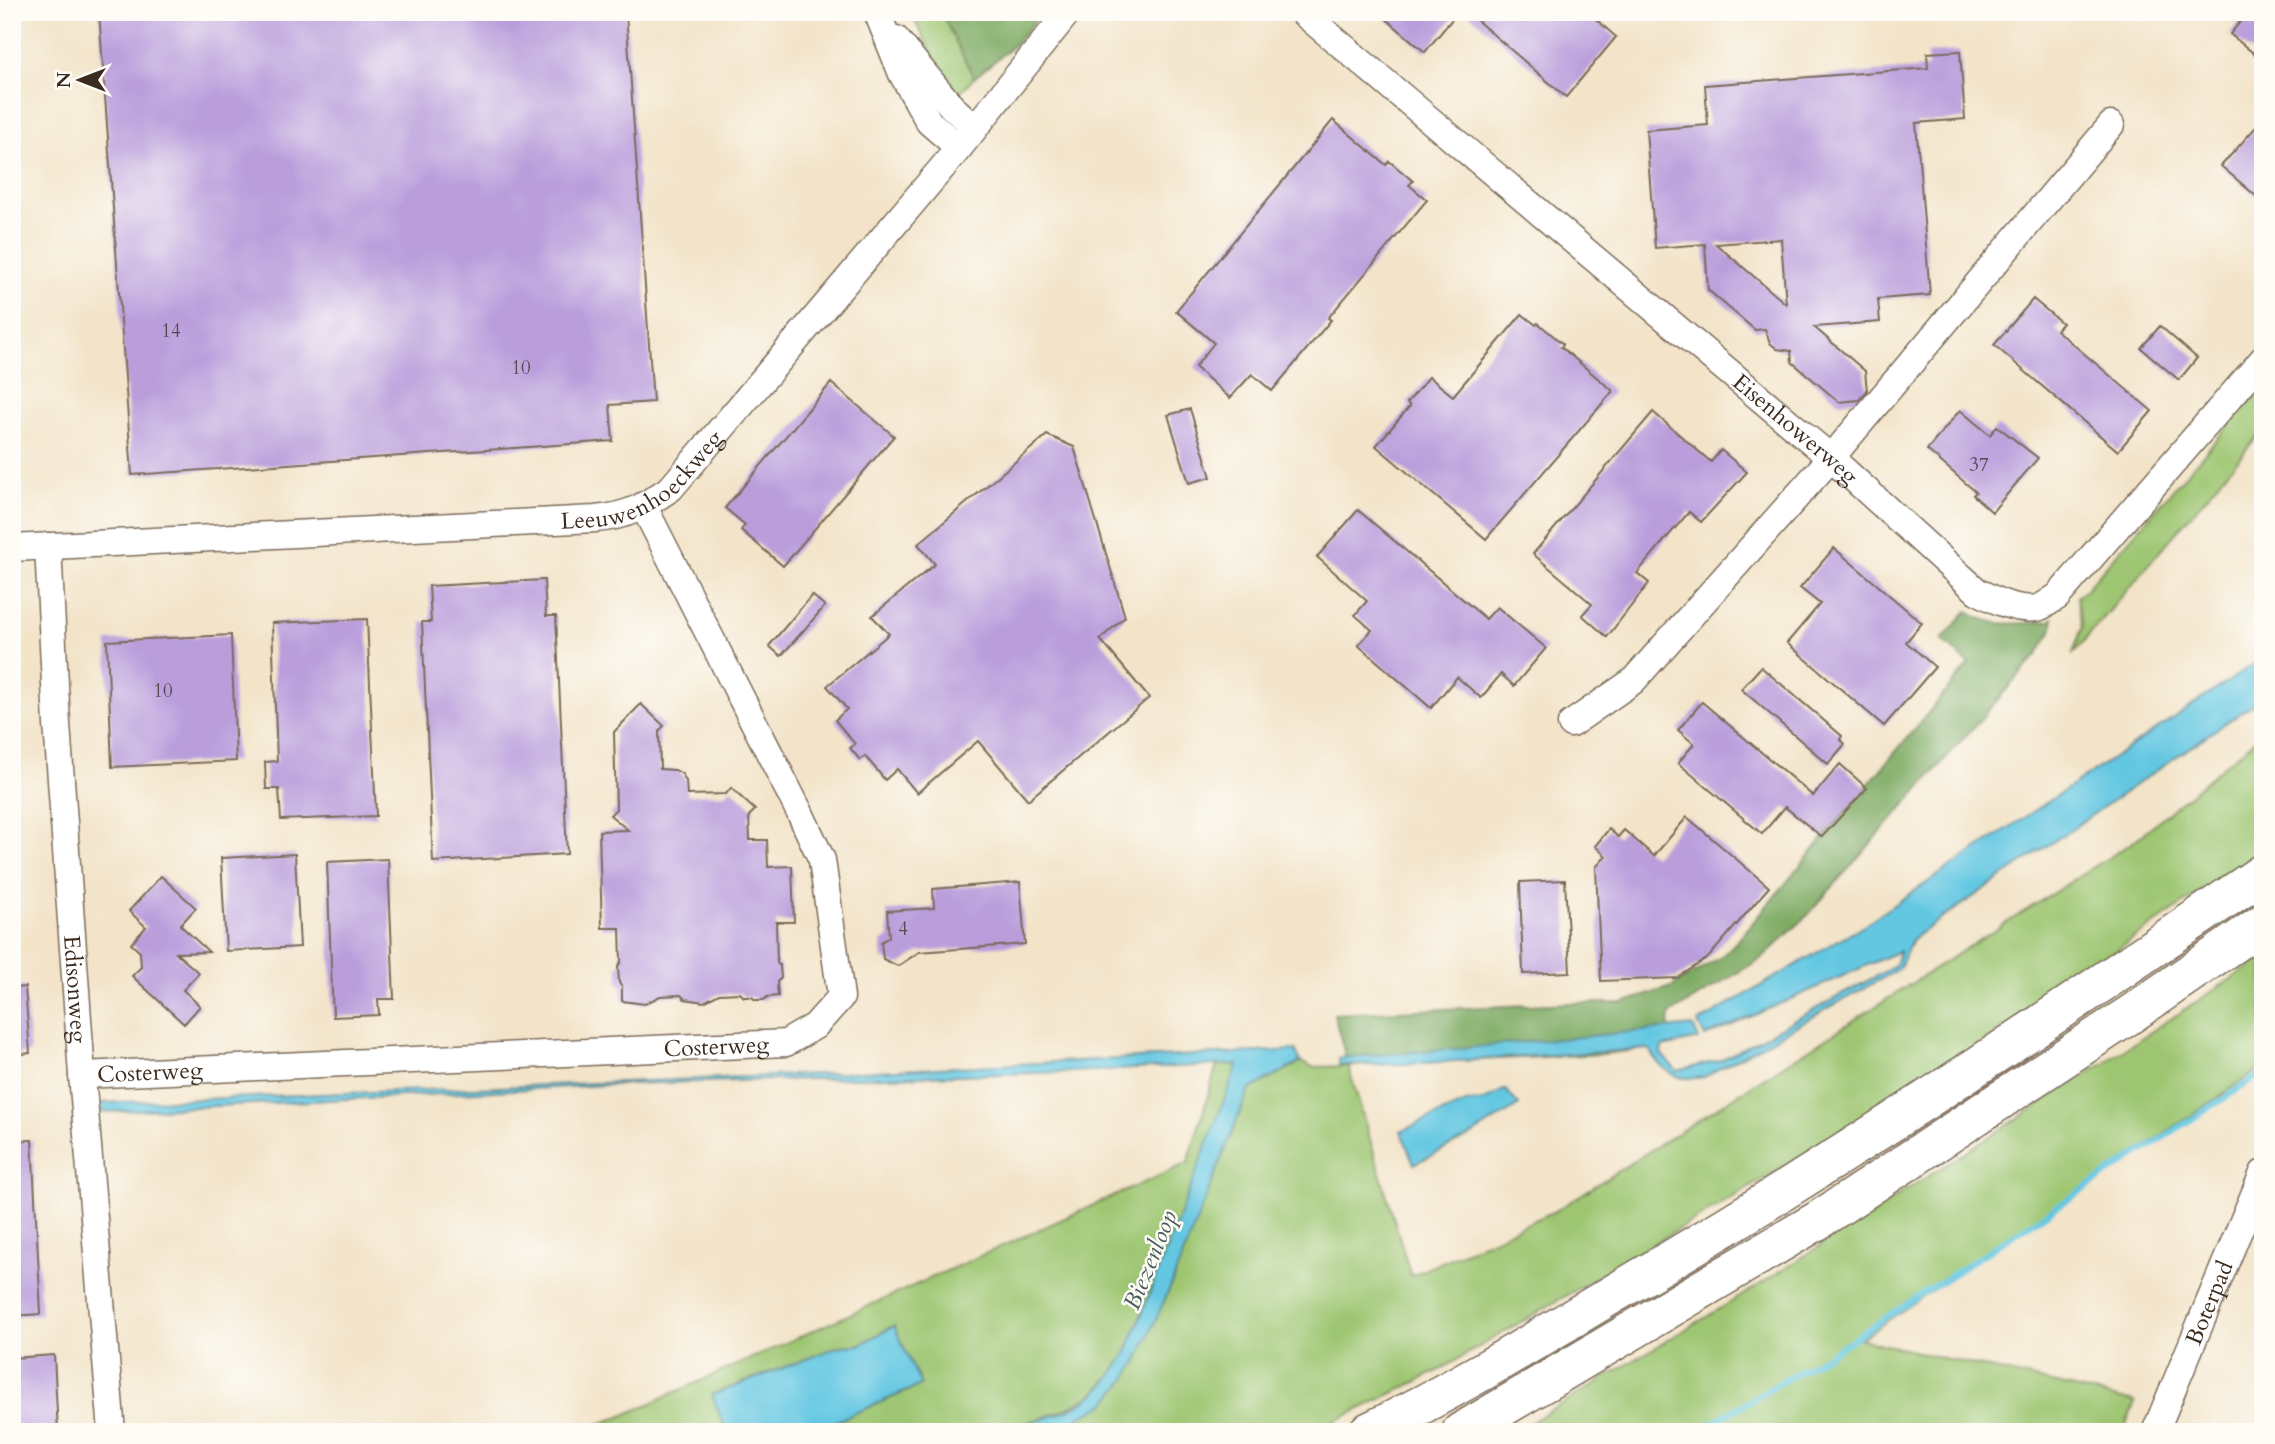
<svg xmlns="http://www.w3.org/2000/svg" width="2275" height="1444" viewBox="0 0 2275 1444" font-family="Cardo,serif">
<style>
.green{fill:#9ec672;stroke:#6c7848;stroke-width:2}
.forest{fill:#7eab64;stroke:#5c6a41;stroke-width:2}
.water{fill:#64c7e2;stroke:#507880;stroke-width:2}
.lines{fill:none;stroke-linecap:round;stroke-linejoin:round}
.stream{stroke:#64c7e2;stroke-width:6}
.building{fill:#ba9edc;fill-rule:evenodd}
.minor-casing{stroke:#7b6b5a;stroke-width:29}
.highway-casing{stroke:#7b6b5a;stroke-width:41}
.minor{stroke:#fff;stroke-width:26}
.highway{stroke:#fff;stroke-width:38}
.labels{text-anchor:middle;stroke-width:5;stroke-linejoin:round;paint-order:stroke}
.number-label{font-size:19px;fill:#5b474e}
.street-label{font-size:23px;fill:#3b2a1e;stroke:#fdfcf7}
.water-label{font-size:24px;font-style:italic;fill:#475959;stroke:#fdfcf7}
</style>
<rect width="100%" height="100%" fill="#fdfcf7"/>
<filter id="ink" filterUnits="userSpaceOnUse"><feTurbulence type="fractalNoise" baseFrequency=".0143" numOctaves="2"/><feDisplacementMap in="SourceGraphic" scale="14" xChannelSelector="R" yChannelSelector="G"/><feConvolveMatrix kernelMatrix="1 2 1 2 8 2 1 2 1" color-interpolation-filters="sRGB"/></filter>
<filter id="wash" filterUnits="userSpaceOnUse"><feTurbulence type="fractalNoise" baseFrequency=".00686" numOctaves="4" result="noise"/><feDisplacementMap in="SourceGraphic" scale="28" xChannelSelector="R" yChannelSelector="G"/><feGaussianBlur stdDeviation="1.57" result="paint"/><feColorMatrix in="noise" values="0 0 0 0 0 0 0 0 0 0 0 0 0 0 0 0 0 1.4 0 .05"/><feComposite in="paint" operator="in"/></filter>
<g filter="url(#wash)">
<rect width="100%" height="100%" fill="#f3e4c9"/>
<g class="green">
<polygon points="910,12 941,12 974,78 959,93 944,75"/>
<polygon points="2263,386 2263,430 2072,655 2082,628 2077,597 2087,588"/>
<polygon points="2263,733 2263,849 1908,1094 1438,1371 1313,1432 1050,1432 1105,1404 1137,1362 1249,1090 1300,1062 1313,1067 1348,1066 1411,1276 1557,1210 2133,842"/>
<polygon points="2263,958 2263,1067 1860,1339 2135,1402 2123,1432 1515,1432 1756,1287 2093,1070"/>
<polygon points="1239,1064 1127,1352 1113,1373 1092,1395 1064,1410 1001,1432 811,1432 921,1385 893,1326 859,1345 840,1346 713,1394 727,1432 573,1432 620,1417 1188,1163 1217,1065"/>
</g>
<g class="forest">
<polygon points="941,12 1043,12 1014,45 974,78"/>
<path d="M1967 611C1990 629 2023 623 2050 621L2053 618V628L2038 654 1806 917 1762 958 1670 1014 1669 1025 1674 1045 1604 1054 1348 1066 1334 1014 1571 1003H1623L1671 987 1721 957 1740 938 1969 664 1942 640Z"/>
</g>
<g class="water">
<path d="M2263 658V697L1912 939 1899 969 1704 1077C1678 1082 1661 1072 1649 1049L1408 1064 1339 1065V1058L1466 1048 1693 1026 1699 1039 1662 1047 1661 1054 1677 1071 1721 1060 1895 966 1899 951 1705 1037 1698 1023 1862 926Z"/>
<path d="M1296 1050 1300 1062 1249 1090 1169 1290 1137 1362 1123 1383 1105 1404 1050 1432H1001C1030 1422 1068 1415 1093 1395 1107 1384 1117 1367 1127 1352L1238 1064 1072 1072 627 1084 102 1112V1103L818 1074Z"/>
<polygon points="1505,1089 1519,1105 1469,1137 1414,1164 1401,1131 1465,1103 1484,1101"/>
<polygon points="894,1326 921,1385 811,1432 727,1432 712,1395 840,1346 859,1345"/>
</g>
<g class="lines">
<polyline class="stream" points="1697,1432 1839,1348 2263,1073"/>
</g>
<g id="blocks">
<g class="building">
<polygon points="99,12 626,12 653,402 610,405 613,441 132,475"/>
<polygon points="1378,12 1458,12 1425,52"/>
<polygon points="1467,12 1588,12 1616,37 1566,97"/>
<polygon points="2248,12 2263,12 2263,61 2230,34"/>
<path d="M1960 51 1965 119 1916 123 1930 295 1878 299 1880 322 1814 327 1865 371 1867 391 1859 400 1839 402 1792 362 1791 351 1777 349 1770 343 1765 329 1755 330 1708 290 1705 244 1655 248 1646 130 1708 125 1705 85 1928 68 1927 53ZM1781 239 1786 304 1716 244Z"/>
<polygon points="2263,119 2263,202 2221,166"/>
<polygon points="1333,120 1386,165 1389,161 1413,181 1409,185 1427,200 1328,318 1331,320 1272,391 1252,374 1230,398 1195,367 1214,343 1176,311"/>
<polygon points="2033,299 2062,323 2056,330 2152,411 2118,451 1994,345"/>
<polygon points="1522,314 1536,325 1538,323 1563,344 1561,347 1613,391 1486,539 1376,446 1410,406 1407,403 1429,377 1453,396"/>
<polygon points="2160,326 2197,358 2179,380 2141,348"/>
<polygon points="831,383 894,436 783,566 741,530 745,525 725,508"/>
<polygon points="1190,409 1211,477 1189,483 1168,415"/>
<polygon points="1960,410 1990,435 1997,426 2038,458 1992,512 1973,495 1976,492 1927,450"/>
<polygon points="1653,412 1711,462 1721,450 1747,472 1701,522 1689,512 1663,542 1637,573 1649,583 1607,637 1582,615 1592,604 1533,554"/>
<polygon points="1047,435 1074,447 1125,617 1100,639 1149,698 1028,800 978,741 917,793 897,769 885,780 865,756 860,760 850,748 855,744 835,720 847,709 827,686 889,634 872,616 935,564 918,544"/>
<polygon points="1358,510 1486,619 1497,607 1546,648 1514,686 1501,674 1481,698 1457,677 1431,708 1358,645 1372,630 1355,615 1367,601 1317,557"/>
<polygon points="1834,548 1922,623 1906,642 1935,667 1884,726 1787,643 1820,604 1800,588"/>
<polygon points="544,580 546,616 556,616 567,854 433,862 422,622 431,622 429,586"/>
<polygon points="812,595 825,606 781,656 769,646"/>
<polygon points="367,619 376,816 281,820 279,789 266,789 265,762 277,761 272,623"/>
<polygon points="231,635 236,761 112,767 107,641"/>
<polygon points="1761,667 1842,736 1840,739 1845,744 1828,764 1741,689"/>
<polygon points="1702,702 1813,796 1840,764 1867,788 1822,837 1785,807 1762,834 1678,763 1694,744 1678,730"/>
<polygon points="641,704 664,726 659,731 660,769 675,770 682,774 686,781 687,795 726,794 731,788 755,810 749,816 750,840 767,840 768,867 792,866 794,922 776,922 777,963 780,966 781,978 777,982 778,996 767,997 764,1000 755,1000 752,997 744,997 740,993 719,994 704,1002 685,999 681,995 660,996 645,1004 622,1001 622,986 619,983 618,966 621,962 620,928 602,928 599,831 628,830 610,815 616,809 614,732"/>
<polygon points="1687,817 1769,887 1708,958 1677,978 1601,981 1596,867 1606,856 1595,846 1609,829 1618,837 1624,830 1654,856"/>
<polygon points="295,854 300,947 226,951 221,858"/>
<polygon points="388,859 394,999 378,999 379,1015 333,1017 327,862"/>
<polygon points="161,876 196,908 180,925 209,952 176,953 199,973 183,990 200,1006 184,1024 132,976 141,967 140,952 131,944 146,927 129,911"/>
<polygon points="1565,880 1570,972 1523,974 1520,882"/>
<polygon points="1020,882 1025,944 919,952 898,966 883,959 881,942 889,937 887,911 934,908 933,889"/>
<polygon points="25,987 30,1053 12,1055 12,988"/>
<polygon points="32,1140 41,1314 12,1316 12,1141"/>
<polygon points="54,1355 58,1432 12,1432 12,1358"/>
</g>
</g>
</g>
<g filter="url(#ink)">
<use href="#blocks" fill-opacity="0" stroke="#7b6b5a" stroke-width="2"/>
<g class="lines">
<g class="minor-casing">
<g id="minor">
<polyline points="877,12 902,74 929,122 959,148"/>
<path id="s1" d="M1302 12 1831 458 1977 591C1994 600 2016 611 2037 608 2043 607 2051 600 2057 597L2263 359"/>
<polyline points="896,39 952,107 975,128"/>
<path id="s2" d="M48 546 57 724 82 1075 112 1432"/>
<path id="s3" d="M12 548 595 519C629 516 643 507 671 488L959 148 1068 12"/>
<polyline points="1571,724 1633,681 1831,458 2111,125"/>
<path id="s4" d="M82 1075 786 1043 815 1026 841 997 822 860 800 813 644 507"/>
<path id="s5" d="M2155 1432 2263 1173"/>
</g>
</g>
<g class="highway-casing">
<g id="highway">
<path d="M1368 1432C1453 1391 1533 1342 1613 1294 1836 1164 2050 1019 2263 873"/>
<polyline points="1461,1432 1817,1221 2131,1014 2263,923"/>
</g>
</g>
<use href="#minor" class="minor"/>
<use href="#highway" class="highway"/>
</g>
</g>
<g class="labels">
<g class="number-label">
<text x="171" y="337">14</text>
<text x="521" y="374">10</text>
<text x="1979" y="471">37</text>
<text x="163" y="697">10</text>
<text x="903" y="935">4</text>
</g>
<g class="street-label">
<text dy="8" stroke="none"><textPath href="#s1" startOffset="646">Eisenhowerweg</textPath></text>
<text dy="8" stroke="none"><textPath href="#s3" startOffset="644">Leeuwenhoeckweg</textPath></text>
<text dy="8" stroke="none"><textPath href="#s2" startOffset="444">Edisonweg</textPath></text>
<text dy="8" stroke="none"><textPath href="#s4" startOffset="635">Costerweg</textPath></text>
<text dy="8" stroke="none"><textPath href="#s4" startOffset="68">Costerweg</textPath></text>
<text dy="8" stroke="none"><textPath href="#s5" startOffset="140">Boterpad</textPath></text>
</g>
<g class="water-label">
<text transform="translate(1150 1260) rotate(-68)" y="8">Biezenloop</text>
</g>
</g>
<rect width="2275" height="1444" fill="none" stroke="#fdfcf7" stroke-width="42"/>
<g transform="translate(80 80) rotate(270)" stroke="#fdfcf7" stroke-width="5" paint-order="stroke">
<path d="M0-5L12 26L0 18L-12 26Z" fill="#3b2a1e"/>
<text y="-10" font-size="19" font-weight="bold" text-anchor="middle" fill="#3b2a1e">N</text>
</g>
</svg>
